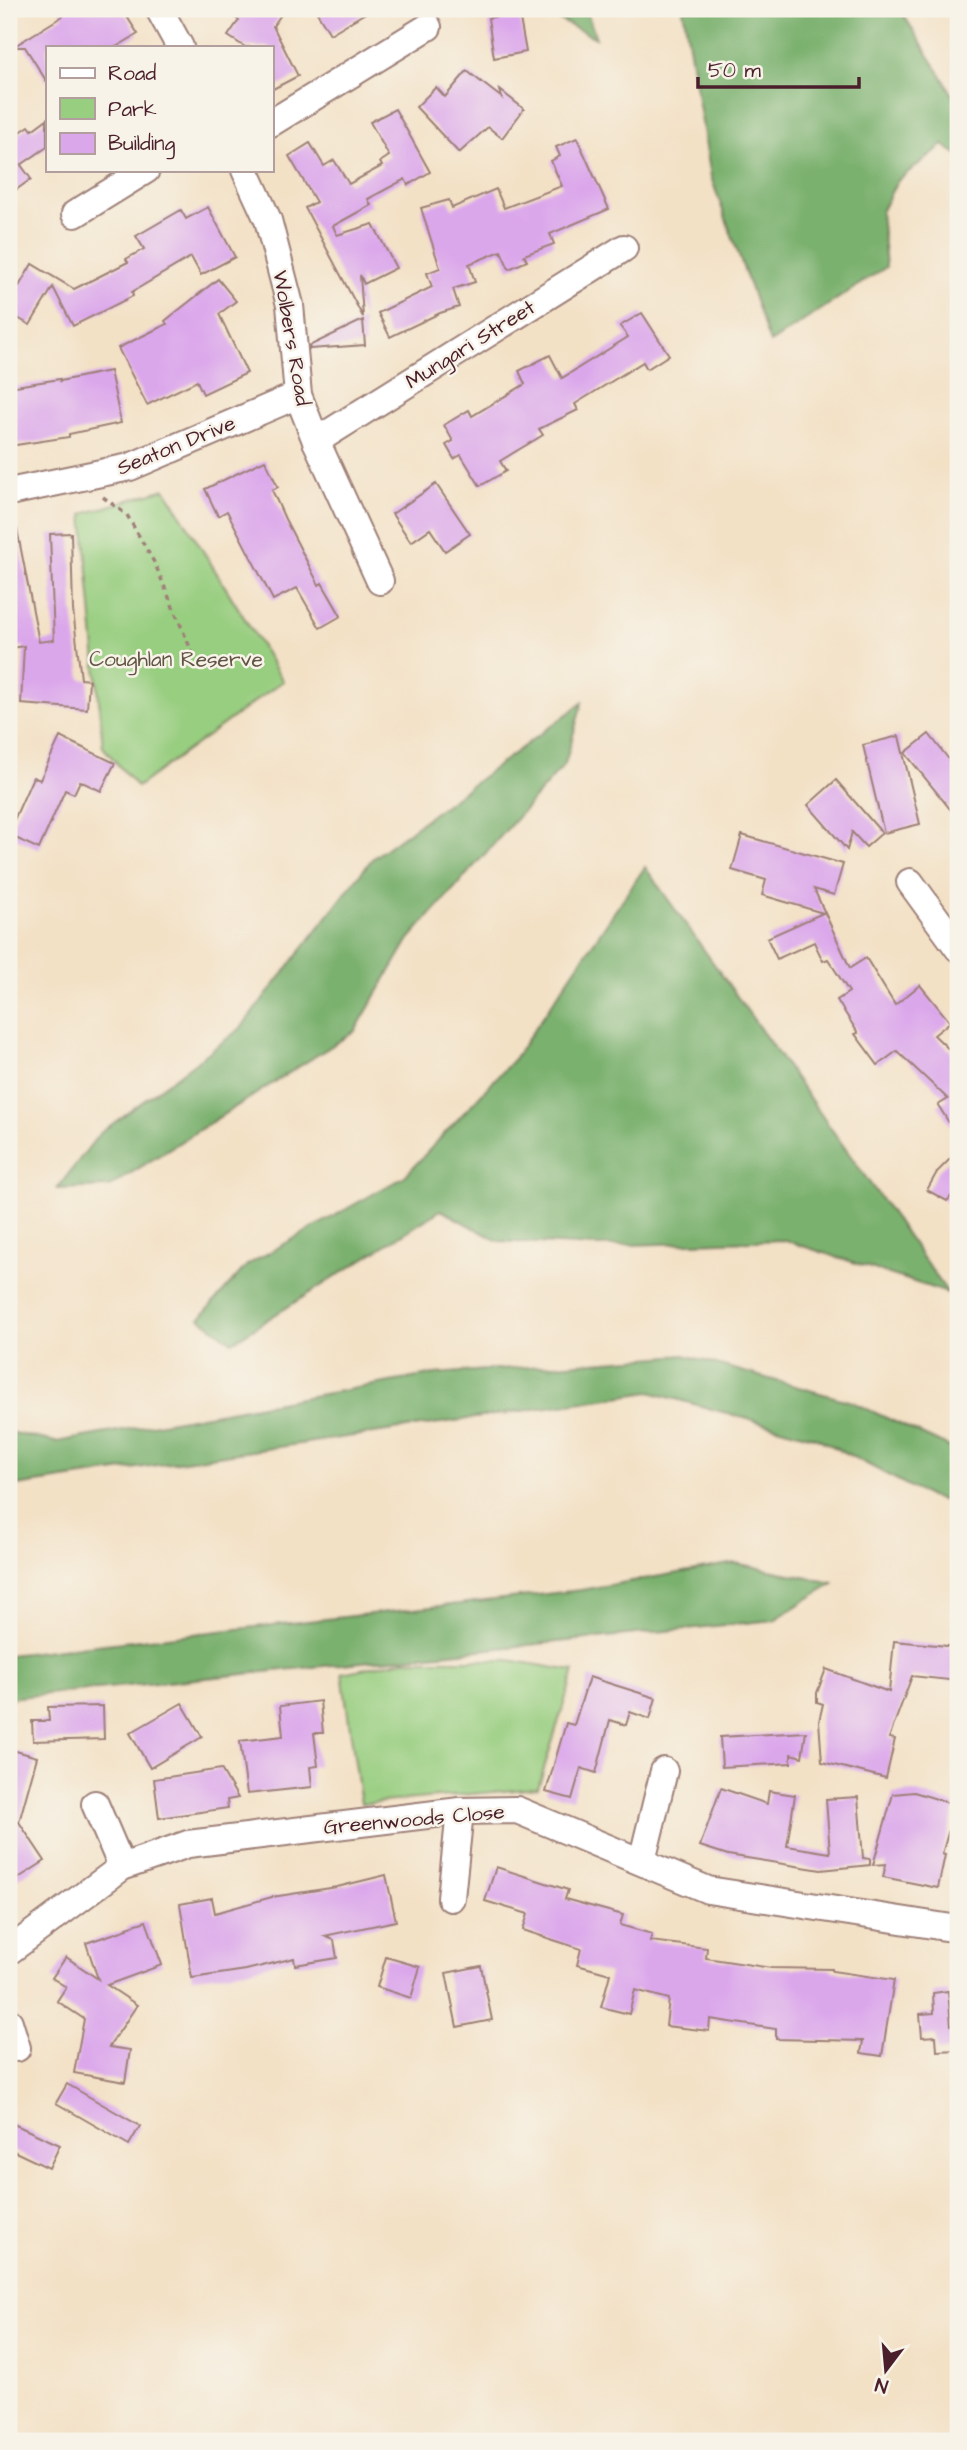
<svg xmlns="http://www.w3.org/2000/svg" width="967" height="2450" viewBox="0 0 967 2450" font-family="'Architects Daughter',sans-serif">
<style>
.green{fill:#98ce80;stroke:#717656;stroke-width:2}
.forest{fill:#7ab16e;stroke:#62684c;stroke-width:2}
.building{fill:#dba7eb}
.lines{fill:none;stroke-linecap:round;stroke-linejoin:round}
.street-casing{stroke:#9e8078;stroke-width:30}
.path{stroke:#9e8078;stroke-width:3.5;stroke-dasharray:5 5;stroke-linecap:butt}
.street{stroke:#fff;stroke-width:26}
.labels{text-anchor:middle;stroke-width:5;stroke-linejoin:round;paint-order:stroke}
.street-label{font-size:21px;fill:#4a1f2b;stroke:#f7f3e8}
.park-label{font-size:21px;fill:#615444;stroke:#f7f3e8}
</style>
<rect width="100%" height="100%" fill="#f7f3e8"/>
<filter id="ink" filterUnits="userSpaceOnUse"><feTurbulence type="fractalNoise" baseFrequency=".0143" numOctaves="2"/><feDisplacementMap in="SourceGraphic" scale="14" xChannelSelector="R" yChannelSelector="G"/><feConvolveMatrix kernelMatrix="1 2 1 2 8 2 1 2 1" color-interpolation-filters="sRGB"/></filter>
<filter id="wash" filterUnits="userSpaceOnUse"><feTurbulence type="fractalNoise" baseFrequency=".00686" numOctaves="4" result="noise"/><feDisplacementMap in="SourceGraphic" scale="28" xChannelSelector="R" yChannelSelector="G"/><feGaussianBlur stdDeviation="1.57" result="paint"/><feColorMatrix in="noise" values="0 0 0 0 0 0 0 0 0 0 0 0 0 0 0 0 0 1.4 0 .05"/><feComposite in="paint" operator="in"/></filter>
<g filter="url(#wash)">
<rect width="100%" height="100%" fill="#f3e1c6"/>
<g class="green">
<polygon points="165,489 283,681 137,787 103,747 83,514"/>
<polygon points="404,1660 508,1660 574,1671 538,1788 361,1804 342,1673"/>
</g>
<g class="forest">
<polygon points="549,9 586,9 596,38 553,17"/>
<polygon points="683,9 900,9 958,103 958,155 943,145 897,181 881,212 886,267 770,343 711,177"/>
<polygon points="582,703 565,764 409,939 355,1031 109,1187 57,1189 99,1134 240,1029 372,859"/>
<polygon points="645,867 948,1293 784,1240 597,1246 498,1241 441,1210 232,1342 200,1318 247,1265 405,1176 514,1059"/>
<polygon points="684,1355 852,1402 958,1451 958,1504 930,1497 817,1438 650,1392 9,1487 9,1432 56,1442 435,1374"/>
<polygon points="735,1563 833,1583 774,1620 9,1698 9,1655 581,1590"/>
</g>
<g id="blocks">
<g class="building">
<polygon points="59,9 122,9 138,34 116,47 47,47 47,82 25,47 13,47 63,16"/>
<polygon points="223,9 285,9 273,26 298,76 271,90 271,47 245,47 228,36 239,20"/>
<polygon points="315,9 372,9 330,34"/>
<polygon points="519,13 526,52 494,58 488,18"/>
<polygon points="467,71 502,98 500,90 524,109 502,138 488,127 459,153 416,107 436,87 445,97"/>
<polygon points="395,109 430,172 408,185 405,179 368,199 371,205 333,226 337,235 373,224 396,268 364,284 360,275 363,317 305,208 316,202 289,156 310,143 324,166 334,160 349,184 382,166 380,162 389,156 370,122"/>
<polygon points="47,119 47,147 21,165 31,179 9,195 9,140 29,126 32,130"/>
<polygon points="577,138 609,209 550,234 554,244 524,255 527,261 509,269 501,251 469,264 475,282 453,289 459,307 440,313 390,337 378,313 432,287 427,273 440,268 421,208 449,200 452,208 496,189 504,208 562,186 551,161 560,156 556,147"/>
<polygon points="208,207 235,257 201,275 191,257 132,292 133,296 73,326 53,287 30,325 9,313 9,283 18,288 32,264 74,289 128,262 126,259 144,249 136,236 181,210 186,219"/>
<polygon points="218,279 236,301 219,314 247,373 203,394 197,381 147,405 118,348 167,324 165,321"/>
<polygon points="642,313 669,355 647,369 643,362 575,404 578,410 539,429 543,435 500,461 506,471 480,486 461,455 454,459 446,445 453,441 444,425 469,410 472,416 525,384 519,371 550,355 562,378 628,337 620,326"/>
<polygon points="363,320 365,345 310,349 309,346"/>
<polygon points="110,371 121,423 69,434 69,437 9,446 9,387 60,379 60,381"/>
<polygon points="265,460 278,487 272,490 285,519 319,585 322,583 341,616 320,628 297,588 273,600 227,511 218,516 205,489"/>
<polygon points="436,484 470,534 445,551 430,529 411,542 392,514"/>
<polygon points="17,529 39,642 54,640 50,534 71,533 73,610 81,679 89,680 87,709 21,704 24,646 11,648 9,624 9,530"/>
<polygon points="929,734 958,771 958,819 905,753"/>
<polygon points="899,736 920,824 884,833 863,745"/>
<polygon points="60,737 115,763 101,791 80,781 74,794 65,790 39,849 9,835 9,831 33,777 40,780"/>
<polygon points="836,780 882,833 866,847 852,832 847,850 808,805"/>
<polygon points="742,835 843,864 834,895 814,889 850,968 866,958 895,1005 920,985 950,1022 934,1035 958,1058 958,1137 938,1105 948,1099 897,1051 878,1065 855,1034 858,1033 837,1000 849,992 828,959 823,961 814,942 777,959 767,938 823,913 762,895 766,880 732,870"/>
<polygon points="958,1151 958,1189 947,1201 927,1190 937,1172"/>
<polygon points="894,1641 958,1647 958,1681 912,1676 889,1738 895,1739 886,1778 822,1762 819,1721 823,1704 817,1702 817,1693 826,1669 889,1692"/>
<polygon points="589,1677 656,1698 650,1719 630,1712 626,1725 610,1720 596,1773 581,1768 572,1799 546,1792 566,1723 574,1725"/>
<polygon points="320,1701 323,1733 314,1733 318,1766 310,1767 312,1787 247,1794 240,1741 283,1736 280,1706"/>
<polygon points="182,1703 202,1737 150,1768 130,1733"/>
<polygon points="103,1706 104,1739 33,1741 32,1721 49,1721 48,1707"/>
<polygon points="806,1732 802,1757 791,1754 791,1763 722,1767 720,1737"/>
<polygon points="9,1749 37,1757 19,1822 45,1861 9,1884"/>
<polygon points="221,1769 238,1798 227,1800 228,1808 159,1818 154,1779"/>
<polygon points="721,1788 767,1804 769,1791 795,1795 787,1846 830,1853 826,1799 858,1797 863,1858 870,1859 870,1865 821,1870 728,1855 700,1846"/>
<polygon points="914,1792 956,1805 942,1854 945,1855 938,1888 883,1877 886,1864 873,1865 893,1794"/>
<polygon points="496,1867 568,1890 565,1899 623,1915 620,1925 652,1934 650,1941 707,1948 706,1958 771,1968 832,1969 832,1971 894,1980 882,2056 861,2053 863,2041 776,2039 776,2029 710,2019 709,2031 666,2026 669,1999 635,1990 629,2014 601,2007 610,1974 577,1965 581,1949 523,1930 528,1914 485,1901"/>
<polygon points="386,1875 396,1921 324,1936 334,1940 337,1958 295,1965 294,1958 246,1970 192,1978 180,1904 212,1898 215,1913 272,1897 337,1887"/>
<polygon points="146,1921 162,1965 107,1985 137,2005 109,2047 130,2050 125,2082 74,2073 84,2019 57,2001 66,1987 52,1978 66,1957 98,1979 86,1943 128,1929 127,1927"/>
<polygon points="386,1957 420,1967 411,1998 377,1987"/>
<polygon points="481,1966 492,2020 457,2027 446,1973"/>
<polygon points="948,1991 951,2025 958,2024 958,2050 937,2051 936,2036 922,2037 920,2014 934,2013 933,1993"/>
<polygon points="67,2084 140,2126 129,2145 56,2103"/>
<polygon points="9,2122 60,2145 49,2168 9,2149"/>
</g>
</g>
</g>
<g filter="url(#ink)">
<use href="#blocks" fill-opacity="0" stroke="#9e8078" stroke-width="2"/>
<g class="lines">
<g class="street-casing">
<g id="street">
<polyline points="159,9 180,47"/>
<polyline points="271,123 428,27"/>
<polyline points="245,170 268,220 290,305 298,395 316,441 380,581"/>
<polyline points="75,214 146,170"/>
<polyline points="316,441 624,248"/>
<polyline points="9,492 130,467 298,395"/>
<polyline points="910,882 958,948"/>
<polyline points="95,1804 122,1867"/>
<polyline points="642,1861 664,1771"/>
<polyline points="451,1898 460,1811"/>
<polyline points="9,1951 122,1867 188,1844 460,1811 517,1810 708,1890 958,1929"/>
<polyline points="9,2022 17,2048"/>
</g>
</g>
<polyline class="path" points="103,497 127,515 155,564 194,657"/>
<use href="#street" class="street"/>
</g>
</g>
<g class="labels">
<g class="street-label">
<text transform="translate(292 338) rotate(80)" y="7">Wolbers Road</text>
<text transform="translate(470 344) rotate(-32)" y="7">Mungari Street</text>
<text transform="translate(176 445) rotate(-22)" y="7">Seaton Drive</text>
<text transform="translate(414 1819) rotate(-5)" y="7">Greenwoods Close</text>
</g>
<g class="park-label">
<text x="176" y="666">Coughlan Reserve</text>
</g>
</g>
<rect width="967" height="2450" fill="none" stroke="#f7f3e8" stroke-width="35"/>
<rect x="46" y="46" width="228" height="126" fill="#f7f3e8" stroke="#b29e9c" stroke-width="2"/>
<rect x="60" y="68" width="35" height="10" fill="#ffffff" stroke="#b29e9c" stroke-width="2"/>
<text x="108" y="80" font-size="21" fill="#4a1f2b">Road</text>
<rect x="60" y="98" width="35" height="21" fill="#98ce80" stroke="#b29e9c" stroke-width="2"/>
<text x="108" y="116" font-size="21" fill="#4a1f2b">Park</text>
<rect x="60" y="133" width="35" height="21" fill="#dba7eb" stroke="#b29e9c" stroke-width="2"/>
<text x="108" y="150" font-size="21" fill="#4a1f2b">Building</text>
<g transform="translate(886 2370) rotate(196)" stroke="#f7f3e8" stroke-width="5" paint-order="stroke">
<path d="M0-5L12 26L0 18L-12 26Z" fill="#4a1f2b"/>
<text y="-10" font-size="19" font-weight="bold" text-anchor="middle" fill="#4a1f2b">N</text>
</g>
<path d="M698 77v10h161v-10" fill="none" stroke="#4a1f2b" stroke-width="3.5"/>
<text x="708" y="77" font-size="21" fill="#4a1f2b" stroke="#f7f3e8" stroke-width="5" paint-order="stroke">50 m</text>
</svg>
